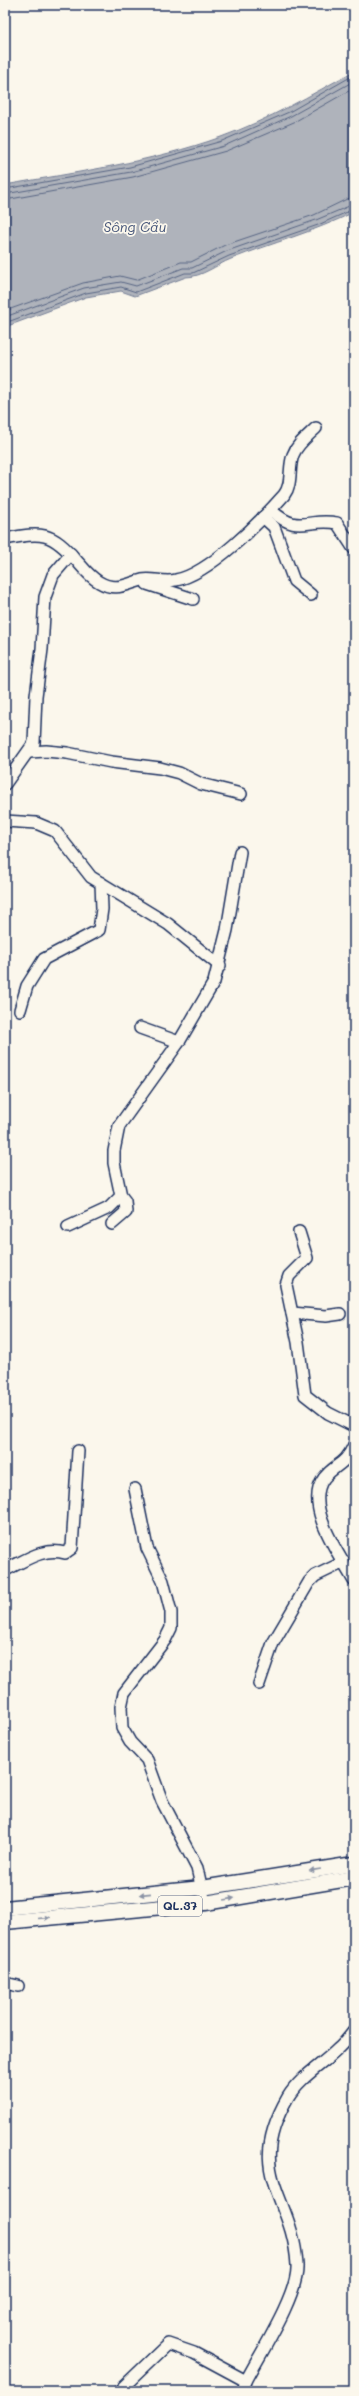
<svg xmlns="http://www.w3.org/2000/svg" width="359" height="2396" viewBox="0 0 359 2396" font-family="Mali,sans-serif">
<style>
.water{fill:#afb3bb;stroke:#747e96}
.lines{fill:none;stroke-linecap:round;stroke-linejoin:round}
.shore{stroke:#566483;stroke-width:1}
.minor-casing{stroke:#1b2f5e;stroke-width:14}
.major-casing{stroke:#1b2f5e;stroke-width:17}
.minor{stroke:#fbf7ec;stroke-width:11}
.major{stroke:#fbf7ec;stroke-width:14}
.oneway{fill:#8b93a5}
.labels{text-anchor:middle;stroke-width:3.5;stroke-linejoin:round;paint-order:stroke}
.shield{fill:#fbf7ec;stroke:#5e6b89;stroke-width:1}
.shield-label{font-size:12px;font-weight:bold;fill:#1b2f5e}
.water-label{font-size:14px;font-style:italic;fill:#47577a;stroke:#fbf7ec}
</style>
<rect width="100%" height="100%" fill="#fbf7ec"/>
<filter id="ink" filterUnits="userSpaceOnUse"><feTurbulence type="fractalNoise" baseFrequency=".025" numOctaves="2"/><feDisplacementMap in="SourceGraphic" scale="8" xChannelSelector="R" yChannelSelector="G"/><feConvolveMatrix kernelMatrix="1 2 1 2 8 2 1 2 1" color-interpolation-filters="sRGB"/></filter>
<g filter="url(#ink)">
<path class="water" d="M354 71V212C314 232 272 243 231 259 216 265 202 277 186 277L135 296 121 291 86 297 5 327V185C77 172 152 162 221 137 268 120 311 95 354 71Z"/>
<g class="lines">
<g class="shore">
<polyline points="5,189 130,167 222,141 289,112 354,75"/>
<polyline points="5,194 131,172 224,146 291,116 354,81"/>
<polyline points="5,200 133,177 226,151 294,122 354,88"/>
<polyline points="5,311 83,283 120,276 136,280 181,262 191,262 225,245 314,215 347,199 354,198"/>
<polyline points="5,317 84,288 121,282 136,286 183,268 192,268 227,251 316,220 354,204"/>
<polyline points="5,323 86,293 121,287 136,292 185,273 193,273 229,256 318,225 354,209"/>
</g>
<g class="minor-casing">
<g id="minor">
<path d="M271 510C299 536 308 517 337 523L354 549"/>
<polyline points="263,517 274,527 294,581 311,595"/>
<path d="M5 539C42 532 51 531 77 561 84 569 90 577 99 582 116 592 126 584 142 580 153 578 165 583 176 580 209 574 261 521 284 495 293 483 288 469 293 455 297 444 308 436 316 428"/>
<polyline points="147,584 193,599"/>
<polyline points="30,752 46,751 67,753 111,762 160,768 179,773 201,784 241,794"/>
<polyline points="5,784 34,743 36,696 42,649 45,597 53,575 71,554"/>
<polyline points="5,821 36,823 55,831 91,877 168,924 220,966"/>
<polyline points="20,1010 27,986 44,959 99,930 102,909 101,883"/>
<polyline points="140,1028 179,1042"/>
<polyline points="112,1224 126,1212 125,1201 121,1196"/>
<polyline points="68,1227 109,1208 121,1196 114,1163 114,1151 119,1126 179,1042 214,982 227,930 240,852"/>
<polyline points="299,1232 307,1258 289,1276 286,1285 298,1342 305,1395 328,1413 354,1426"/>
<polyline points="292,1313 326,1316 340,1314"/>
<path d="M354 1445C345 1466 336 1463 324 1478 303 1506 340 1555 354 1581"/>
<polyline points="135,1489 147,1548 163,1581 171,1612 171,1628 165,1640 124,1693 121,1707 122,1728 130,1742 147,1760 162,1801 197,1868 205,1903"/>
<path d="M5 1570C25 1561 42 1547 65 1553L72 1548 78 1451"/>
<polyline points="259,1684 273,1643 309,1582 315,1576 344,1562"/>
<polyline points="5,1983 18,1986"/>
<polyline points="119,2391 168,2344 194,2353 246,2381"/>
<path d="M243 2391 246 2381C260 2354 299 2294 297 2265 293 2194 243 2175 288 2097 300 2077 322 2065 338 2049 344 2044 349 2037 354 2031"/>
</g>
</g>
<g class="major-casing">
<g id="major">
<polyline points="5,1908 202,1888 354,1864"/>
<polyline points="5,1922 205,1903 354,1878"/>
</g>
</g>
<use href="#minor" class="minor"/>
<use href="#major" class="major"/>
</g>
<defs><path id="oneway-solid" d="M-6-.8H1V-3.2L6.5 0L1 3.2V.8H-6Z"/></defs>
<g class="oneway">
<use href="#oneway-solid" transform="translate(315 1870) rotate(171)"/>
<use href="#oneway-solid" transform="translate(145 1894) rotate(174)"/>
<use href="#oneway-solid" transform="translate(229 1899) rotate(-9)"/>
<use href="#oneway-solid" transform="translate(44 1918) rotate(-5)"/>
</g>
</g>
<g class="labels">
<rect class="shield" x="158" y="1896" width="44" height="20" rx="3"/>
<g class="shield-label">
<text x="180" y="1910">QL.37</text>
</g>
<g class="water-label">
<text x="135" y="232">Sông Cầu</text>
</g>
</g>
<rect width="359" height="2396" fill="none" stroke="#fbf7ec" stroke-width="20"/>
<rect x="10" y="10" width="339" height="2376" fill="none" stroke="#1b2f5e" stroke-width="1.5" filter="url(#ink)"/>
</svg>
